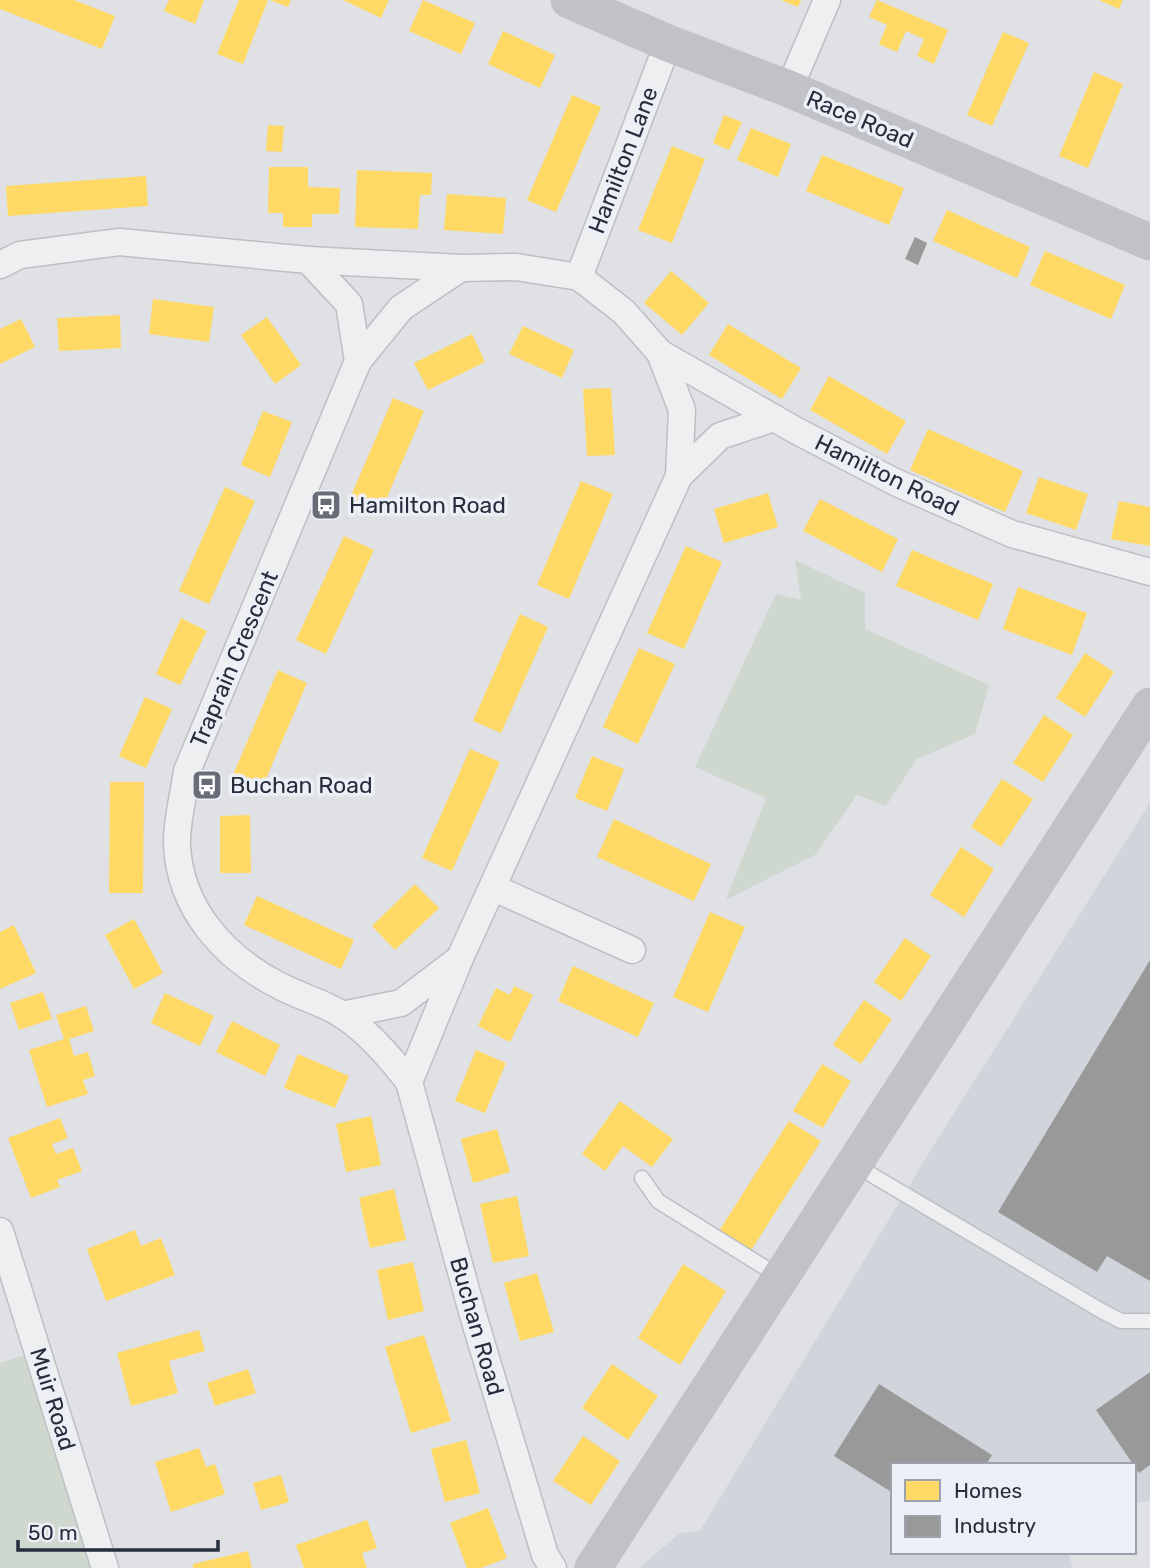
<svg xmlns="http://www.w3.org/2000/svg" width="1150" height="1568" viewBox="0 0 1150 1568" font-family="Rubik,sans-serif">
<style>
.built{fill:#d0d4db}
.green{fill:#ced8cf}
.homes{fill:#ffd966}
.industry{fill:#999}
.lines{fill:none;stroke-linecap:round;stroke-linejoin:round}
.lane-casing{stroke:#bdbfc2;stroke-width:17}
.street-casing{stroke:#bdbfc2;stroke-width:29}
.lane{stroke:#eeeff1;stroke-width:14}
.street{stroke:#eeeff1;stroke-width:26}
.secondary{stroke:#c0c2c7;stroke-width:37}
.labels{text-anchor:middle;stroke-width:7;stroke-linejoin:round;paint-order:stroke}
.street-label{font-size:23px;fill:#262d3d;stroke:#eceff5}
.poi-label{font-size:23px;fill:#262d3d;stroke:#eceff5;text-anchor:start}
</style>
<rect width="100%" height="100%" fill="#dfe1e4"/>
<polygon class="built" points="1150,803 1150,1500 1134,1504 1134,1465 893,1465 893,1552 1068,1552 1073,1568 639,1568 680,1533 700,1531 937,1140"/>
<g class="green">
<polygon points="795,560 865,593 865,629 989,685 975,734 917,759 886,806 857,795 815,855 726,900 766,798 695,767 776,594 801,600"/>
<polygon points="38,1350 95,1568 0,1568 0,1363"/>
</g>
<g class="homes">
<polygon points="0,0 74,0 115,16 102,49 0,9"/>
<polygon points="169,0 204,0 195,24 164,11"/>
<polygon points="239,0 268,0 243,64 217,54"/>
<polygon points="270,0 291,0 288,7"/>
<polygon points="343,0 389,0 381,18"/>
<polygon points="423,0 475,23 461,54 409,31"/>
<polygon points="781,0 801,0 798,7"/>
<polygon points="877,0 948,30 934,64 917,56 924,39 906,31 897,52 879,44 887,25 869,17"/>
<polygon points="1099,0 1123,0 1119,9"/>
<polygon points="503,31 555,55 540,88 488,64"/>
<polygon points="1003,32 1029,43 992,126 967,115"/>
<polygon points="1094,72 1123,84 1088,168 1059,156"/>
<polygon points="572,95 601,107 556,212 527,200"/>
<polygon points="724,115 742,122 729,150 713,143"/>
<polygon points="268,125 284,126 282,152 266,151"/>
<polygon points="751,128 791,144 778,177 737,160"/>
<polygon points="672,146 705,159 672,243 638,230"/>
<polygon points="822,155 904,188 889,225 806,191"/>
<polygon points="269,167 308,167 308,187 340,188 339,214 312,214 312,227 283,227 283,213 268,213"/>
<polygon points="357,170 432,173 431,195 420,195 418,229 355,227"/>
<polygon points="146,176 148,206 8,216 6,186"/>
<polygon points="447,194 506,198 503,234 444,230"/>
<polygon points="947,210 1030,247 1017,278 933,241"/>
<polygon points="1045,251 1125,285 1111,319 1030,285"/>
<polygon points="671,271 709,303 682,335 644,303"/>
<polygon points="153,299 214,307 209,342 149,334"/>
<polygon points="120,315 121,348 59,351 57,318"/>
<polygon points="267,317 301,365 275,384 241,335"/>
<polygon points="21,319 35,347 0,364 0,329"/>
<polygon points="728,324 801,368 782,399 709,355"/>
<polygon points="523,326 574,350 562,378 509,354"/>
<polygon points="472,334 485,362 428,390 414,363"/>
<polygon points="829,376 906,421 887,454 810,410"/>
<polygon points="611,388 615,455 587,456 583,389"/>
<polygon points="393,398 424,411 379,516 348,503"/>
<polygon points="263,411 292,422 270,477 241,465"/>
<polygon points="928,429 1023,471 1005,512 910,470"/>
<polygon points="1039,477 1088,494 1076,530 1026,513"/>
<polygon points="581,481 613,494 569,599 537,585"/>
<polygon points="225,487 255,501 209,604 179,591"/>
<polygon points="768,493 778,527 724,543 714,509"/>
<polygon points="820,499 898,539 882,572 803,531"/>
<polygon points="1119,501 1150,507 1150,546 1111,539"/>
<polygon points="344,536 374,550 326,654 296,640"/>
<polygon points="686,546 722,562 684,649 647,633"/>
<polygon points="912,550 993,584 978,620 896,586"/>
<polygon points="1018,587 1087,613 1072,655 1003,629"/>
<polygon points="520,614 548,627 501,733 473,721"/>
<polygon points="181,618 207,631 180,685 156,674"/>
<polygon points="639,648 675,664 638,744 603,727"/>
<polygon points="1085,653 1114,672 1085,717 1056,698"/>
<polygon points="278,670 307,683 262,788 233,775"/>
<polygon points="145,697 172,709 146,768 119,756"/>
<polygon points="1044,715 1073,735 1043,782 1013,763"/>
<polygon points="470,749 500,762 452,871 422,858"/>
<polygon points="592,756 624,769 607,811 575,798"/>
<polygon points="1002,779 1033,799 1001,847 971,827"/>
<polygon points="110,782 144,782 143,893 109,893"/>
<polygon points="250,815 251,873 220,873 220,816"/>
<polygon points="614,819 711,864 694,901 597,857"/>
<polygon points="961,847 994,869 964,917 930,895"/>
<polygon points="415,884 439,908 395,950 372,926"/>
<polygon points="257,896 354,940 341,969 244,925"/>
<polygon points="710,912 745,927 708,1012 673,997"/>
<polygon points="134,919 163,973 134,989 105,935"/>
<polygon points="14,925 36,973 0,989 0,932"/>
<polygon points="905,938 931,956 901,1001 874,982"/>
<polygon points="573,966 654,1003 638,1037 558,1001"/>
<polygon points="514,986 533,995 510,1042 478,1026 496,988 510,995"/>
<polygon points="43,992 52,1019 19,1030 10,1003"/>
<polygon points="165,993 214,1016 200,1046 151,1023"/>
<polygon points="864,1000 892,1019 861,1064 833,1045"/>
<polygon points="86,1006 94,1031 69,1039 74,1056 88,1052 95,1076 83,1080 88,1094 47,1107 29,1050 64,1039 56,1015"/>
<polygon points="232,1021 280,1045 265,1076 216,1052"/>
<polygon points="476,1050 506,1063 485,1113 455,1101"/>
<polygon points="298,1054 349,1076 335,1108 284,1088"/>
<polygon points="822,1064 851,1081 823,1128 793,1111"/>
<polygon points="620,1101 673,1139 652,1167 623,1146 605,1171 582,1154"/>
<polygon points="371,1116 381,1165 346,1172 336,1124"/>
<polygon points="60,1118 68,1138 52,1144 56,1154 73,1148 82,1171 57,1180 60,1187 31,1198 8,1138"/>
<polygon points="789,1121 821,1141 750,1252 719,1231"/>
<polygon points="497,1129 510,1172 473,1183 461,1139"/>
<polygon points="394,1189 406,1240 370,1248 359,1198"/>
<polygon points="517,1196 529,1256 493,1263 480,1204"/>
<polygon points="135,1230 141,1246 161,1238 175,1275 106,1301 87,1249"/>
<polygon points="413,1262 424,1311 388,1320 377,1270"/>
<polygon points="683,1264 726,1291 680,1365 638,1338"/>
<polygon points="537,1273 554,1332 520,1341 504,1283"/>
<polygon points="199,1330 205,1351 169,1361 178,1393 131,1406 117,1353"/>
<polygon points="424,1335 451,1421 411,1433 385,1347"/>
<polygon points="612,1364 658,1396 628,1440 582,1408"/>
<polygon points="248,1369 256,1393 215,1406 207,1383"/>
<polygon points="583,1436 620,1461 591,1505 553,1481"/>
<polygon points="466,1440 480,1493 445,1502 431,1449"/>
<polygon points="199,1448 206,1467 215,1464 225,1494 171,1512 155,1462"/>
<polygon points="281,1475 289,1502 261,1510 253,1483"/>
<polygon points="488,1508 507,1558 481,1568 467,1568 450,1523"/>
<polygon points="367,1520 377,1548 362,1553 367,1568 304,1568 296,1545"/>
<polygon points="248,1551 252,1568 193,1568 193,1564"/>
</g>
<g class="industry">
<polygon points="915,237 927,243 918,265 905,259"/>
<polygon points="1150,960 1150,1281 1107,1256 1097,1272 998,1212"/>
<polygon points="1150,1372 1150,1465 1139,1473 1096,1410"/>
<polygon points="879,1384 992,1455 986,1465 893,1465 893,1493 834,1456"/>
</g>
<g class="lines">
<g class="lane-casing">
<g id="lane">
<polyline points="855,1165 1100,1310 1121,1321 1150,1321"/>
<polyline points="642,1178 658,1201 780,1277"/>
</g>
</g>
<g class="street-casing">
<g id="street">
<polyline points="789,89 827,0"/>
<polyline points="308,260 349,304 358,361"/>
<polyline points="0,265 20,255 119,242 308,260 461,268 516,267 579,277 624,312 660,353 795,430 895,482 1012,534 1150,572"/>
<path d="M461 268 401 308 358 361 187 771C184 794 176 823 177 845 180 909 224 957 278 985 298 996 322 1002 341 1014 368 1031 390 1057 409 1082L473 1315 545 1555 553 1568"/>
<polyline points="579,277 668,43"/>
<polyline points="660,353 682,410 679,476"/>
<polyline points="494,888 632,950"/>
<polyline points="342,1015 401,1003 459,959"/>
<polyline points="409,1082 460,958 679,476 720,436 774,418"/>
<polyline points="0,1231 105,1568"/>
</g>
</g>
<use href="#lane" class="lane"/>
<use href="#street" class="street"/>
<g class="secondary">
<polyline points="569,0 668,43 789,89 1150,242"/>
<polyline points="593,1568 1150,706"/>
</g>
</g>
<defs>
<g id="bus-square" transform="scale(1.575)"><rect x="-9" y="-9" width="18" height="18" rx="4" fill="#676c77" stroke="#eceff5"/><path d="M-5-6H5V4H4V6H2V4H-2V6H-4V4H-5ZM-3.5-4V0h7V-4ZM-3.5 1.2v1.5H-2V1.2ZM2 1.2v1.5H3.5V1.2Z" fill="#fff"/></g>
</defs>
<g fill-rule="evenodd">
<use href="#bus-square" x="326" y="505"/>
<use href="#bus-square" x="207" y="785"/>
</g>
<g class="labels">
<g class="street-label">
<text transform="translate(860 119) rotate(23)" y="8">Race Road</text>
<text transform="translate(623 160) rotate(-69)" y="8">Hamilton Lane</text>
<text transform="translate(887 475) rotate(26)" y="8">Hamilton Road</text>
<text transform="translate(234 659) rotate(-67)" y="8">Traprain Crescent</text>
<text transform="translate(477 1326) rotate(74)" y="8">Buchan Road</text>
<text transform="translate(53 1399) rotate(73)" y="8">Muir Road</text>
</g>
<g class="poi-label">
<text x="349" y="513">Hamilton Road</text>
<text x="230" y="793">Buchan Road</text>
</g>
</g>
<rect x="891" y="1463" width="245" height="91" fill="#eceff5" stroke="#9da1ab" stroke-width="2"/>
<rect x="905" y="1480" width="35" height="21" fill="#ffd966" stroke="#9da1ab" stroke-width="2"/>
<text x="954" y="1498" font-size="21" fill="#262d3d">Homes</text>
<rect x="905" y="1516" width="35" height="21" fill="#999999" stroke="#9da1ab" stroke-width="2"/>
<text x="954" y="1533" font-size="21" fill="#262d3d">Industry</text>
<path d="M18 1540v10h200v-10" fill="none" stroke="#262d3d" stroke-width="3.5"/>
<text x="28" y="1540" font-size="21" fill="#262d3d" stroke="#eceff5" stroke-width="5" paint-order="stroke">50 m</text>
</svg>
